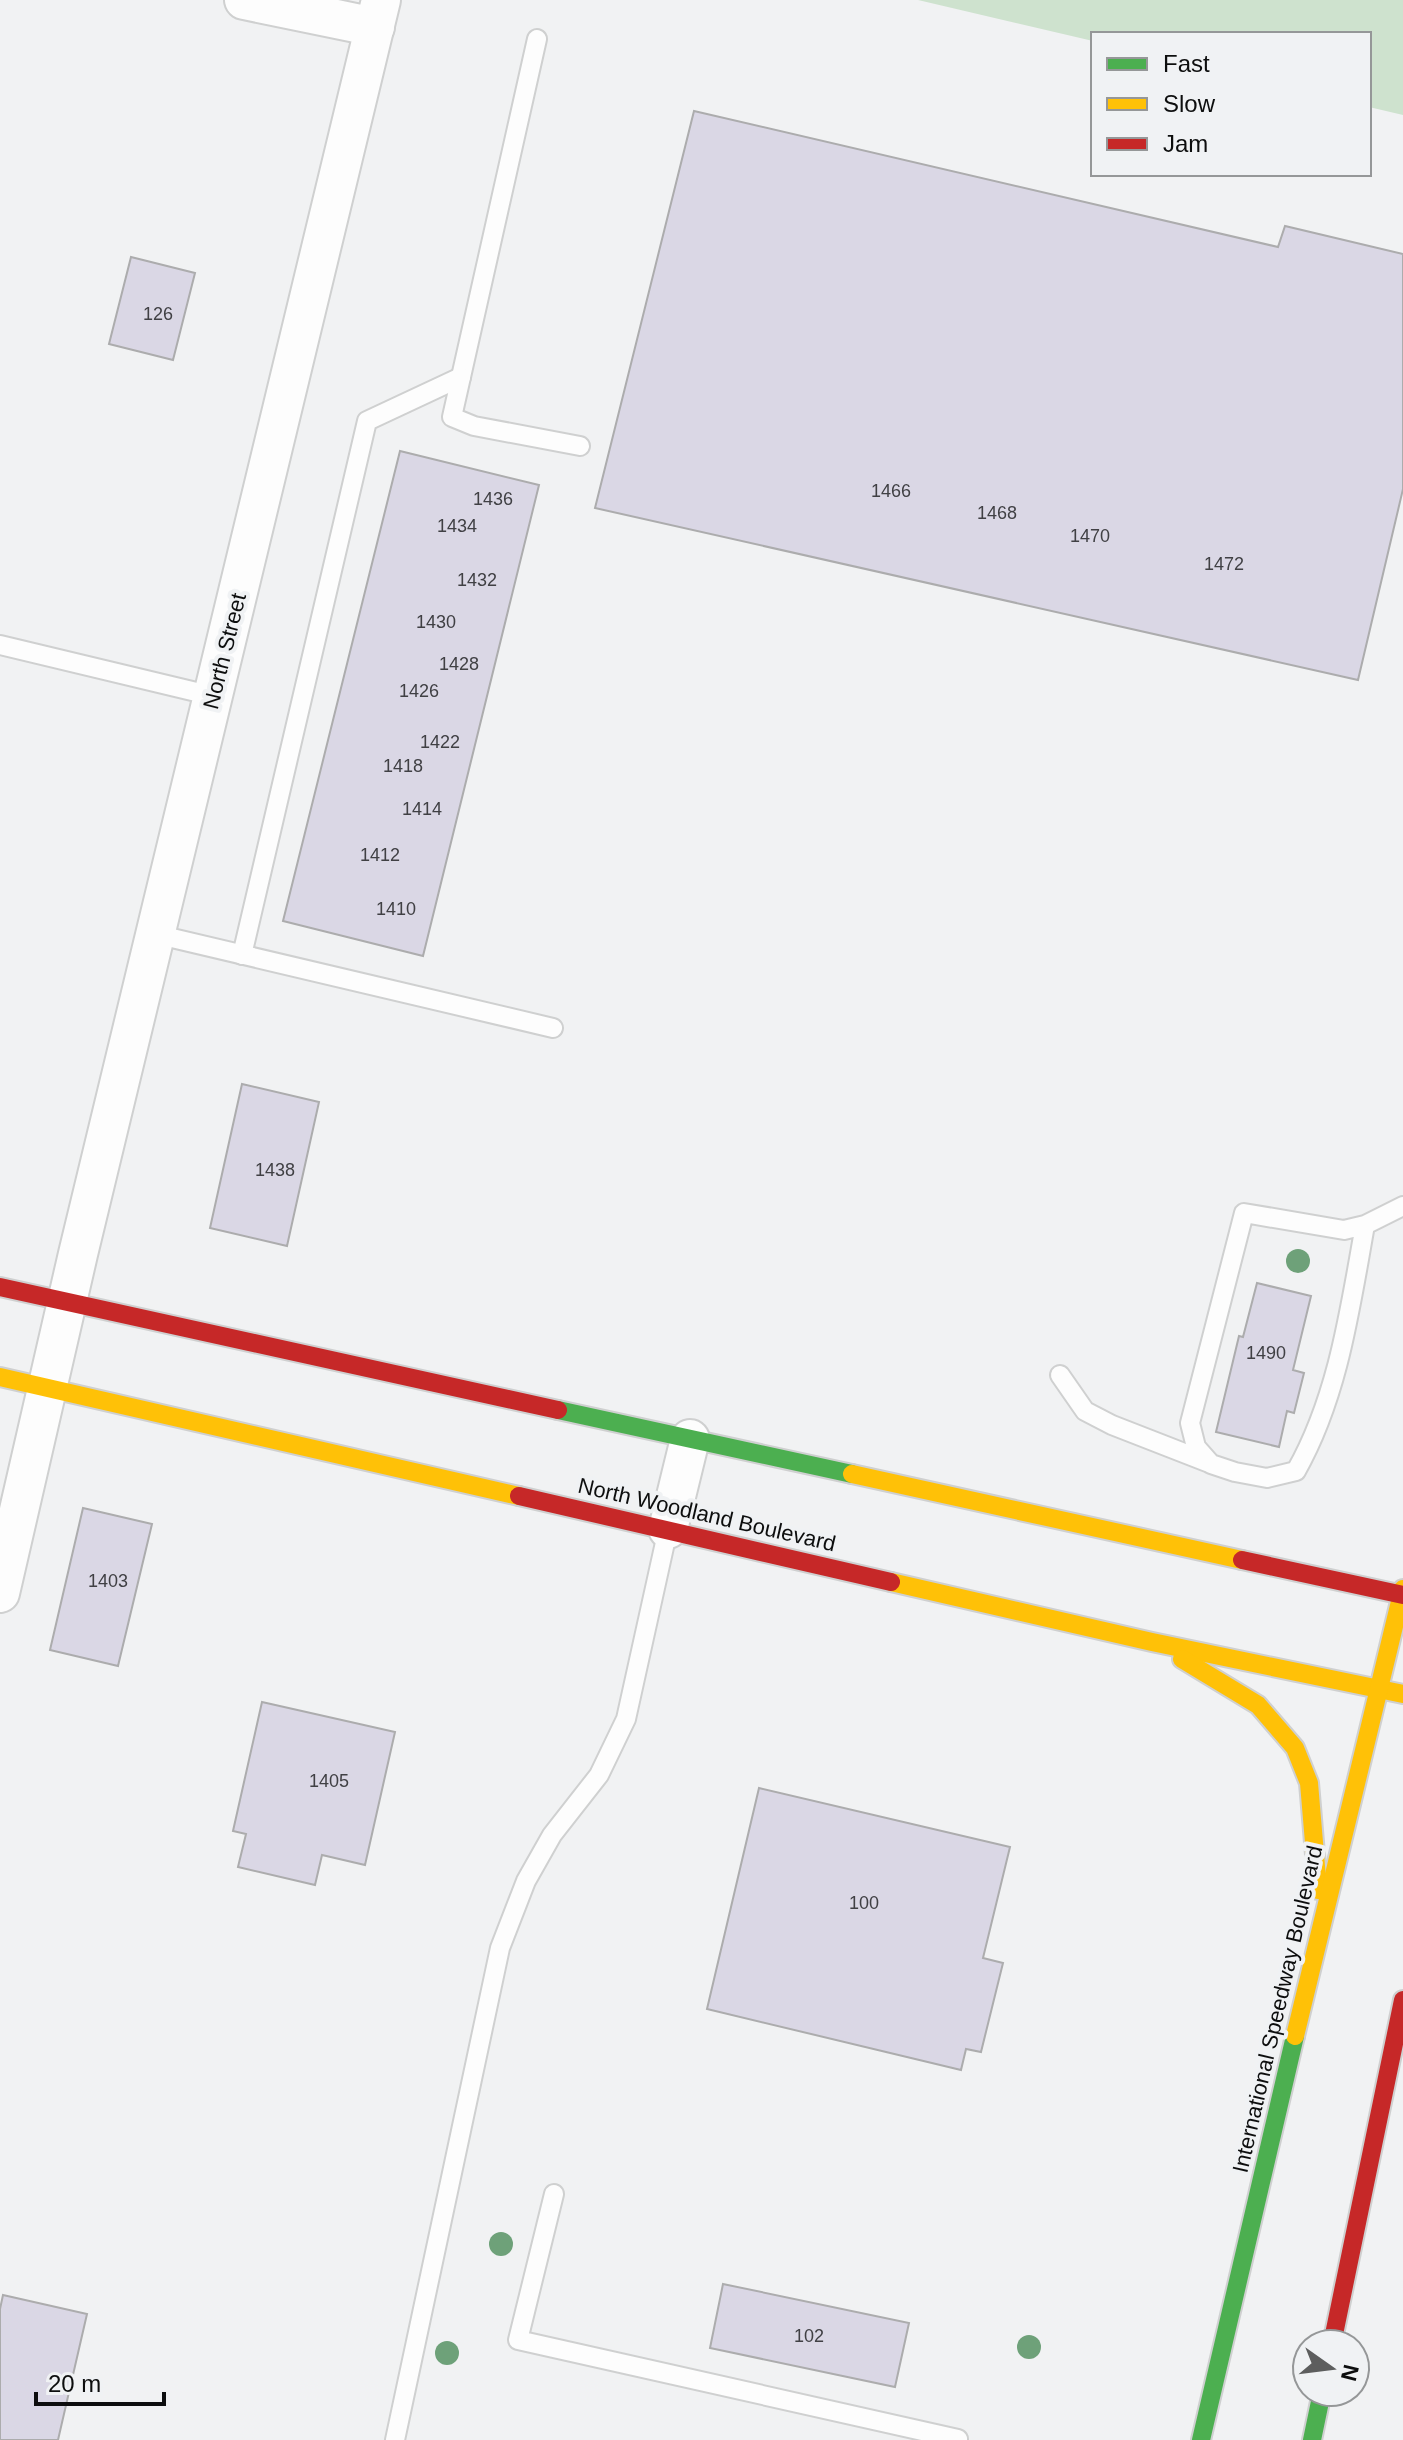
<svg xmlns="http://www.w3.org/2000/svg" width="1403" height="2440" viewBox="0 0 1403 2440" font-family="Helvetica,sans-serif">
<style>
.green{fill:#cee2ce}
.building{fill:#dad7e5;stroke:#acacad;stroke-width:2}
.lines{fill:none;stroke-linecap:round;stroke-linejoin:round}
.lane-casing{stroke:#cfd0d0;stroke-width:22}
.street-casing{stroke:#cfd0d0;stroke-width:42}
.fast-casing{stroke:#cfd0d0;stroke-width:22}
.slow-casing{stroke:#cfd0d0;stroke-width:22}
.jam-casing{stroke:#cfd0d0;stroke-width:22}
.lane{stroke:#fdfdfd;stroke-width:18}
.street{stroke:#fdfdfd;stroke-width:38}
.fast{stroke:#4caf50;stroke-width:18}
.slow{stroke:#ffc107;stroke-width:18}
.jam{stroke:#c62828;stroke-width:18}
.tree{fill:#6ea179}
.labels{text-anchor:middle;stroke-width:8;stroke-linejoin:round;paint-order:stroke}
.number-label{font-size:18px;fill:#404044}
.street-label{font-size:22px;fill:#0d0e0e;stroke:#f0f2f4}
</style>
<rect width="100%" height="100%" fill="#f1f2f3"/>
<polygon class="green" points="918,0 1403,0 1403,115 1369,107 1369,34 1093,34 1093,41"/>
<g class="building">
<polygon points="694,111 1278,247 1285,226 1403,254 1403,489 1358,680 595,508"/>
<polygon points="131,257 195,273 173,360 109,344"/>
<polygon points="400,451 539,485 423,956 283,921"/>
<polygon points="242,1084 319,1102 287,1246 210,1228"/>
<polygon points="1257,1283 1311,1296 1293,1370 1304,1373 1294,1413 1287,1411 1279,1447 1216,1432 1239,1336 1243,1337"/>
<polygon points="83,1508 152,1524 118,1666 50,1650"/>
<polygon points="262,1702 395,1732 365,1865 322,1855 315,1885 238,1867 246,1834 233,1831"/>
<polygon points="759,1788 1010,1847 983,1958 1003,1963 981,2052 966,2049 961,2070 707,2009"/>
<polygon points="723,2284 909,2323 895,2387 710,2348"/>
<polygon points="3,2295 87,2314 58,2440 0,2440 0,2309"/>
</g>
<g class="lines">
<g class="lane-casing">
<g id="lane">
<polyline points="537,39 452,417 474,426 580,446"/>
<polyline points="0,645 213,696"/>
<polyline points="155,934 553,1028"/>
<polyline points="242,955 367,421 461,377"/>
<path d="M1365 1225C1350 1309 1338 1397 1296 1471L1267 1478 1235 1472 1211 1464 1196 1447 1190 1423 1244 1213 1344 1230 1365 1225 1403 1206"/>
<polyline points="1060,1375 1085,1411 1112,1425 1207,1462"/>
<polyline points="554,2194 518,2340 958,2439"/>
<polyline points="395,2440 500,1948 526,1881 552,1835 599,1775 626,1719 668,1529"/>
</g>
</g>
<g class="street-casing">
<g id="street">
<polyline points="244,0 375,27"/>
<polyline points="668,1529 690,1439"/>
<polyline points="0,1593 78,1254 381,0"/>
</g>
</g>
<g class="fast-casing">
<g id="fast">
<polyline points="558,1410 852,1474"/>
<polyline points="1201,2440 1295,2036"/>
<polyline points="1312,2440 1322,2392"/>
</g>
</g>
<g class="slow-casing">
<g id="slow">
<polyline points="0,1377 519,1496"/>
<polyline points="852,1474 1242,1560"/>
<polyline points="891,1582 1152,1642 1403,1694"/>
<polyline points="1182,1659 1258,1705 1295,1748 1309,1783 1318,1890"/>
<polyline points="1295,2036 1403,1589"/>
</g>
</g>
<g class="jam-casing">
<g id="jam">
<polyline points="0,1287 558,1410"/>
<polyline points="519,1496 891,1582"/>
<polyline points="1242,1560 1403,1595"/>
<polyline points="1332,2344 1403,2000"/>
</g>
</g>
<use href="#lane" class="lane"/>
<use href="#street" class="street"/>
<use href="#fast" class="fast"/>
<use href="#slow" class="slow"/>
<use href="#jam" class="jam"/>
</g>
<g class="tree">
<circle cx="1298" cy="1261" r="12"/>
<circle cx="501" cy="2244" r="12"/>
<circle cx="1029" cy="2347" r="12"/>
<circle cx="447" cy="2353" r="12"/>
</g>
<g class="labels">
<g class="number-label">
<text x="158" y="320">126</text>
<text x="891" y="497">1466</text>
<text x="493" y="505">1436</text>
<text x="997" y="519">1468</text>
<text x="457" y="532">1434</text>
<text x="1090" y="542">1470</text>
<text x="1224" y="570">1472</text>
<text x="477" y="586">1432</text>
<text x="436" y="628">1430</text>
<text x="459" y="670">1428</text>
<text x="419" y="697">1426</text>
<text x="440" y="748">1422</text>
<text x="403" y="772">1418</text>
<text x="422" y="815">1414</text>
<text x="380" y="861">1412</text>
<text x="396" y="915">1410</text>
<text x="275" y="1176">1438</text>
<text x="1266" y="1359">1490</text>
<text x="108" y="1587">1403</text>
<text x="329" y="1787">1405</text>
<text x="864" y="1909">100</text>
<text x="809" y="2342">102</text>
</g>
<g class="street-label">
<text transform="translate(224 651) rotate(-76)" y="8">North Street</text>
<text transform="translate(707 1514) rotate(13)" y="8">North Woodland Boulevard</text>
<text transform="translate(1277 2009) rotate(-77)" y="8">International Speedway Boulevard</text>
</g>
</g>
<rect x="1091" y="32" width="280" height="144" fill="#f0f2f4" stroke="#959798" stroke-width="2"/>
<rect x="1107" y="58" width="40" height="12" fill="#4caf50" stroke="#959798" stroke-width="2"/>
<text x="1163" y="72" font-size="24" fill="#0d0e0e">Fast</text>
<rect x="1107" y="98" width="40" height="12" fill="#ffc107" stroke="#959798" stroke-width="2"/>
<text x="1163" y="112" font-size="24" fill="#0d0e0e">Slow</text>
<rect x="1107" y="138" width="40" height="12" fill="#c62828" stroke="#959798" stroke-width="2"/>
<text x="1163" y="152" font-size="24" fill="#0d0e0e">Jam</text>
<g transform="translate(1331 2368) rotate(104)"><circle r="38" fill="#f0f2f4" stroke="#959798" stroke-width="2"/>
<path d="M0-6L14 30L0 20L-14 30Z" fill="#5d5e5e"/>
<text y="-12" font-size="22" font-weight="bold" text-anchor="middle" fill="#0d0e0e">N</text>
</g>
<path d="M36 2392v12h128v-12" fill="none" stroke="#0d0e0e" stroke-width="4"/>
<text x="48" y="2392" font-size="24" fill="#0d0e0e" stroke="#f0f2f4" stroke-width="6" paint-order="stroke">20 m</text>
</svg>
